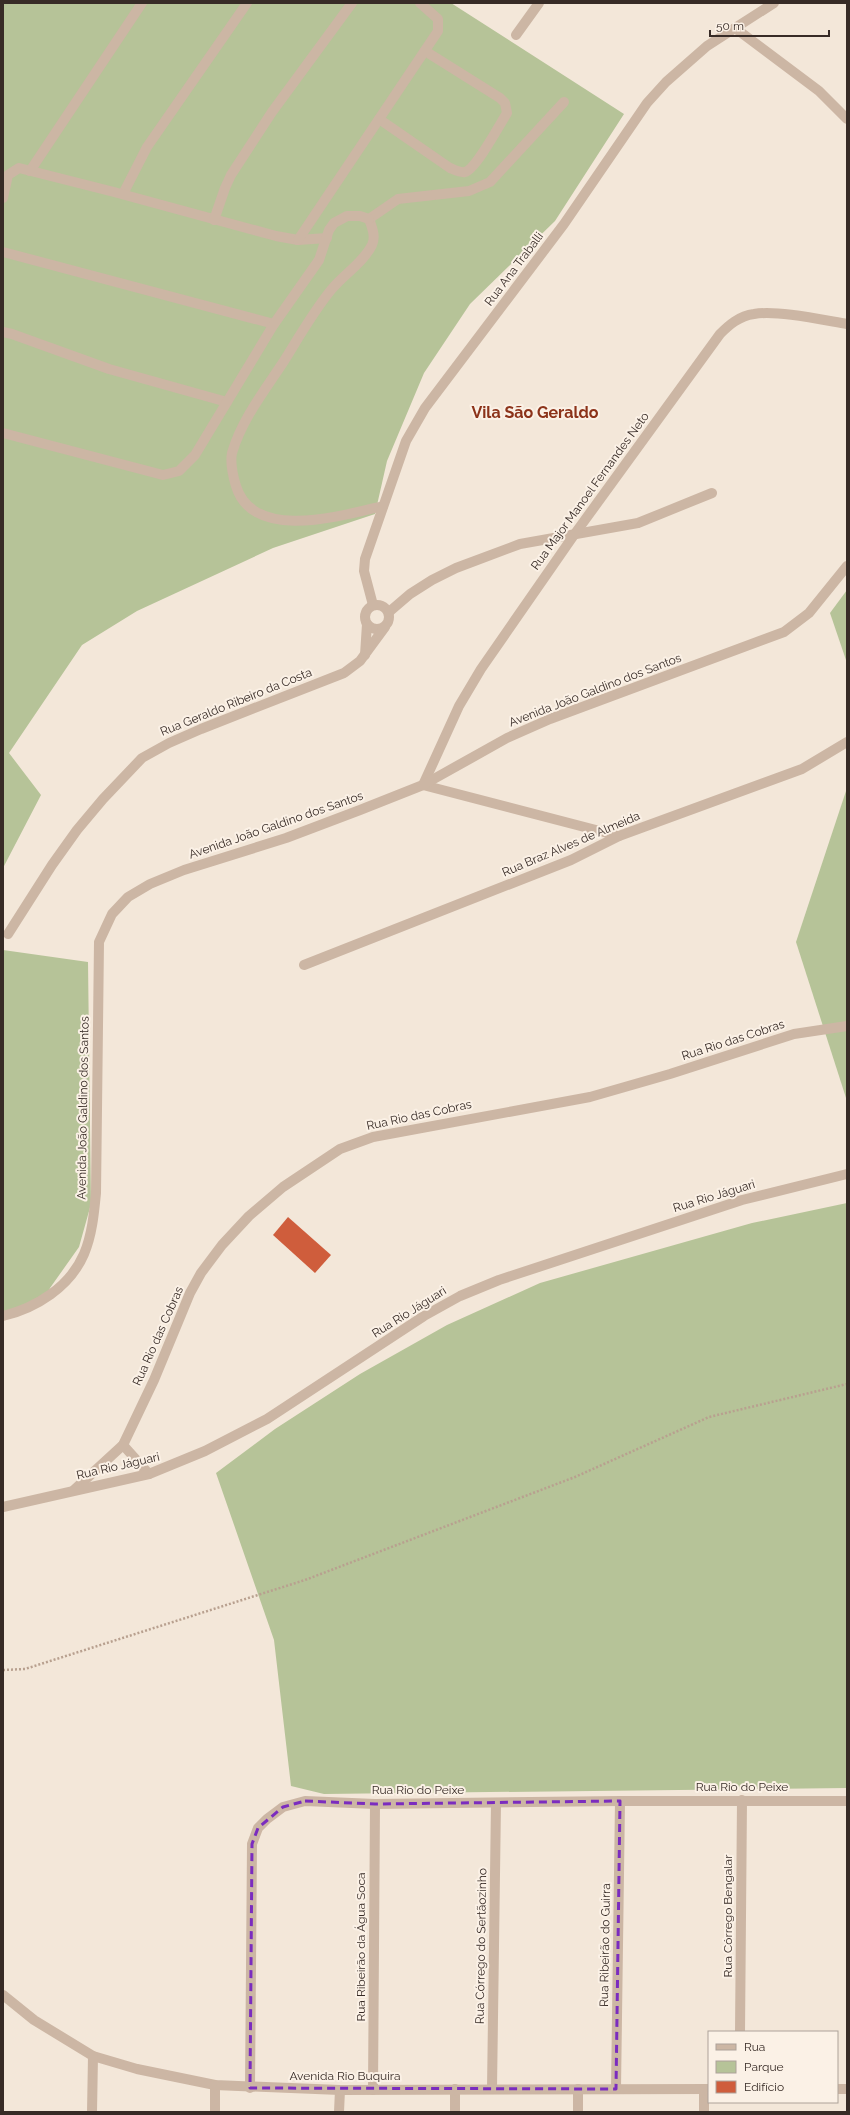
<svg xmlns="http://www.w3.org/2000/svg" width="850" height="2115" viewBox="0 0 850 2115" font-family="Raleway,sans-serif">
<style>
.green{fill:#b6c398}
.building{fill:#cf5d3c}
.lines{fill:none;stroke-linecap:round;stroke-linejoin:round}
.path{stroke:#b8a08f;stroke-width:2.5;stroke-dasharray:2 2;stroke-linecap:butt}
.street{stroke:#ccb6a4;stroke-width:10}
.marked{fill:none;stroke:#7b2cbf;stroke-width:3;stroke-dasharray:8 5;stroke-linejoin:round}
.labels{text-anchor:middle;stroke-width:4;stroke-linejoin:round;paint-order:stroke}
.street-label{font-size:12px;fill:#372b26;stroke:#fbf1e6}
.district-label{font-size:16px;font-weight:bold;fill:#8c331a;stroke:#fbf1e6}
</style>
<rect width="100%" height="100%" fill="#f3e7d9"/>
<g class="green">
<polygon points="3,3 451,3 624,114 555,221 470,304 424,373 387,461 375,514 273,548 137,611 82,645 9,753 41,795 3,868"/>
<polygon points="847,590 847,663 830,613"/>
<polygon points="847,788 847,1101 796,942"/>
<polygon points="3,950 88,962 91,1204 79,1247 50,1288 46,1298 3,1316"/>
<polygon points="847,1203 847,1788 324,1794 291,1786 274,1640 216,1473 275,1429 360,1374 447,1325 540,1283 752,1223"/>
</g>
<polygon class="building" points="288,1217 331,1255 315,1273 273,1235"/>
<g class="lines">
<polyline class="path" points="3,1670 25,1669 305,1580 575,1477 709,1417 847,1384"/>
<g class="street">
<polyline points="735,28 819,91 847,119"/>
<polyline points="516,35 539,3"/>
<path d="M379 119 450 168C455 170 460 173 465 172 476 169 500 124 507 113L505 103 500 98 425 51"/>
<polyline points="30,171 142,3"/>
<polyline points="123,194 147,147 247,3"/>
<polyline points="3,198 8,175 19,168 114,192 276,236 298,240 327,238"/>
<path d="M369 219C372 227 376 237 372 245 363 263 343 275 331 290 313 312 299 337 284 361 265 390 242 419 232 453 230 463 233 476 236 486 253 542 341 516 383 506"/>
<polyline points="369,219 398,199 469,191 490,182 564,102"/>
<polyline points="214,220 225,188 231,175 272,112 352,3"/>
<polyline points="298,240 438,31 438,19 420,3"/>
<polyline points="3,252 274,324"/>
<polyline points="3,332 12,334 109,369 227,402"/>
<polyline points="3,433 163,475 179,471 195,455 274,324 319,260 329,230 334,223 347,216 360,216 369,219"/>
<circle cx="377" cy="617" r="12"/>
<polyline points="373,605 364,571 365,559 406,441 425,408 564,224 647,103 666,82 707,46 774,3"/>
<polyline points="389,612 410,594 432,580 456,568 520,544 638,523 712,493"/>
<polyline points="365,655 367,624"/>
<path d="M423 785 459 706 481 669 574 535 720 334C729 325 739 316 754 314 777 310 823 320 847 324"/>
<polyline points="423,785 619,836"/>
<polyline points="8,934 52,865 77,830 103,799 142,758 169,743 201,729 344,673 360,661 385,627"/>
<polyline points="304,965 571,860 619,836 802,769 847,742"/>
<path d="M3 1316C36 1308 70 1287 84 1254 92 1235 94 1214 96 1193L99 942 112 914 128 897 150 884 184 870 286 838 360 810 423 785 507 738 550 719 784 632 809 613 847 566"/>
<polyline points="123,1445 149,1474"/>
<polyline points="74,1490 123,1445 154,1380 190,1293 201,1273 222,1245 249,1216 283,1187 340,1149 373,1137 590,1097 670,1074 794,1034 847,1026"/>
<polyline points="3,1507 149,1474 205,1451 267,1419 424,1316 460,1296 499,1280 742,1200 847,1174"/>
<polyline points="3,1995 34,2020 93,2056 137,2069 215,2085 340,2090 709,2089"/>
<polyline points="740,2032 742,1800"/>
<polyline points="250,2088 252,1844 258,1828 267,1819 283,1807 305,1801 375,1804 620,1801 847,1801"/>
<polyline points="492,2089 496,1803"/>
<polyline points="578,2089 578,2112"/>
<polyline points="616,2089 620,1801"/>
<polyline points="837,2089 847,2089"/>
<polyline points="373,2090 375,1804"/>
<polyline points="92,2112 93,2056"/>
<polyline points="215,2112 215,2085"/>
<polyline points="339,2112 340,2090"/>
<polyline points="455,2112 455,2089"/>
<polyline points="704,2112 704,2089"/>
</g>
</g>
<path class="marked" d="M305 1801 375 1804 620 1801 616 2089 250 2088 252 1844 258 1828 283 1807Z"/>
<g class="labels">
<g class="street-label">
<text transform="translate(514 269) rotate(-53)" y="4">Rua Ana Traballi</text>
<text transform="translate(590 491) rotate(-54)" y="4">Rua Major Manoel Fernandes Neto</text>
<text transform="translate(595 690) rotate(-21)" y="4">Avenida João Galdino dos Santos</text>
<text transform="translate(236 702) rotate(-22)" y="4">Rua Geraldo Ribeiro da Costa</text>
<text transform="translate(276 825) rotate(-19)" y="4">Avenida João Galdino dos Santos</text>
<text transform="translate(571 844) rotate(-23)" y="4">Rua Braz Alves de Almeida</text>
<text transform="translate(733 1040) rotate(-18)" y="4">Rua Rio das Cobras</text>
<text transform="translate(83 1108) rotate(-89)" y="4">Avenida João Galdino dos Santos</text>
<text transform="translate(419 1115) rotate(-12)" y="4">Rua Rio das Cobras</text>
<text transform="translate(714 1196) rotate(-17)" y="4">Rua Rio Jáguari</text>
<text transform="translate(409 1312) rotate(-32)" y="4">Rua Rio Jáguari</text>
<text transform="translate(158 1336) rotate(-66)" y="4">Rua Rio das Cobras</text>
<text transform="translate(118 1466) rotate(-13)" y="4">Rua Rio Jáguari</text>
<text x="742" y="1791">Rua Rio do Peixe</text>
<text x="418" y="1794">Rua Rio do Peixe</text>
<text transform="translate(728 1916) rotate(-90)" y="4">Rua Córrego Bengalar</text>
<text transform="translate(605 1945) rotate(-89)" y="4">Rua Ribeirão do Guirra</text>
<text transform="translate(481 1946) rotate(-89)" y="4">Rua Córrego do Sertãozinho</text>
<text transform="translate(361 1947) rotate(-90)" y="4">Rua Ribeirão da Água Soca</text>
<text x="345" y="2080">Avenida Rio Buquira</text>
</g>
<g class="district-label">
<text x="535" y="418">Vila São Geraldo</text>
</g>
</g>
<rect width="850" height="2115" fill="none" stroke="#372b26" stroke-width="8"/>
<rect x="708" y="2031" width="130" height="72" fill="#fbf1e6" stroke="#ada299"/>
<rect x="716" y="2044" width="20" height="6" fill="#ccb6a4" stroke="#ada299"/>
<text x="744" y="2051" font-size="12" fill="#372b26">Rua</text>
<rect x="716" y="2061" width="20" height="12" fill="#b6c398" stroke="#ada299"/>
<text x="744" y="2071" font-size="12" fill="#372b26">Parque</text>
<rect x="716" y="2081" width="20" height="12" fill="#cf5d3c" stroke="#ada299"/>
<text x="744" y="2091" font-size="12" fill="#372b26">Edifício</text>
<path d="M710 30v6h119v-6" fill="none" stroke="#372b26" stroke-width="2"/>
<text x="716" y="30" font-size="12" fill="#372b26" stroke="#fbf1e6" stroke-width="3" paint-order="stroke">50 m</text>
</svg>
